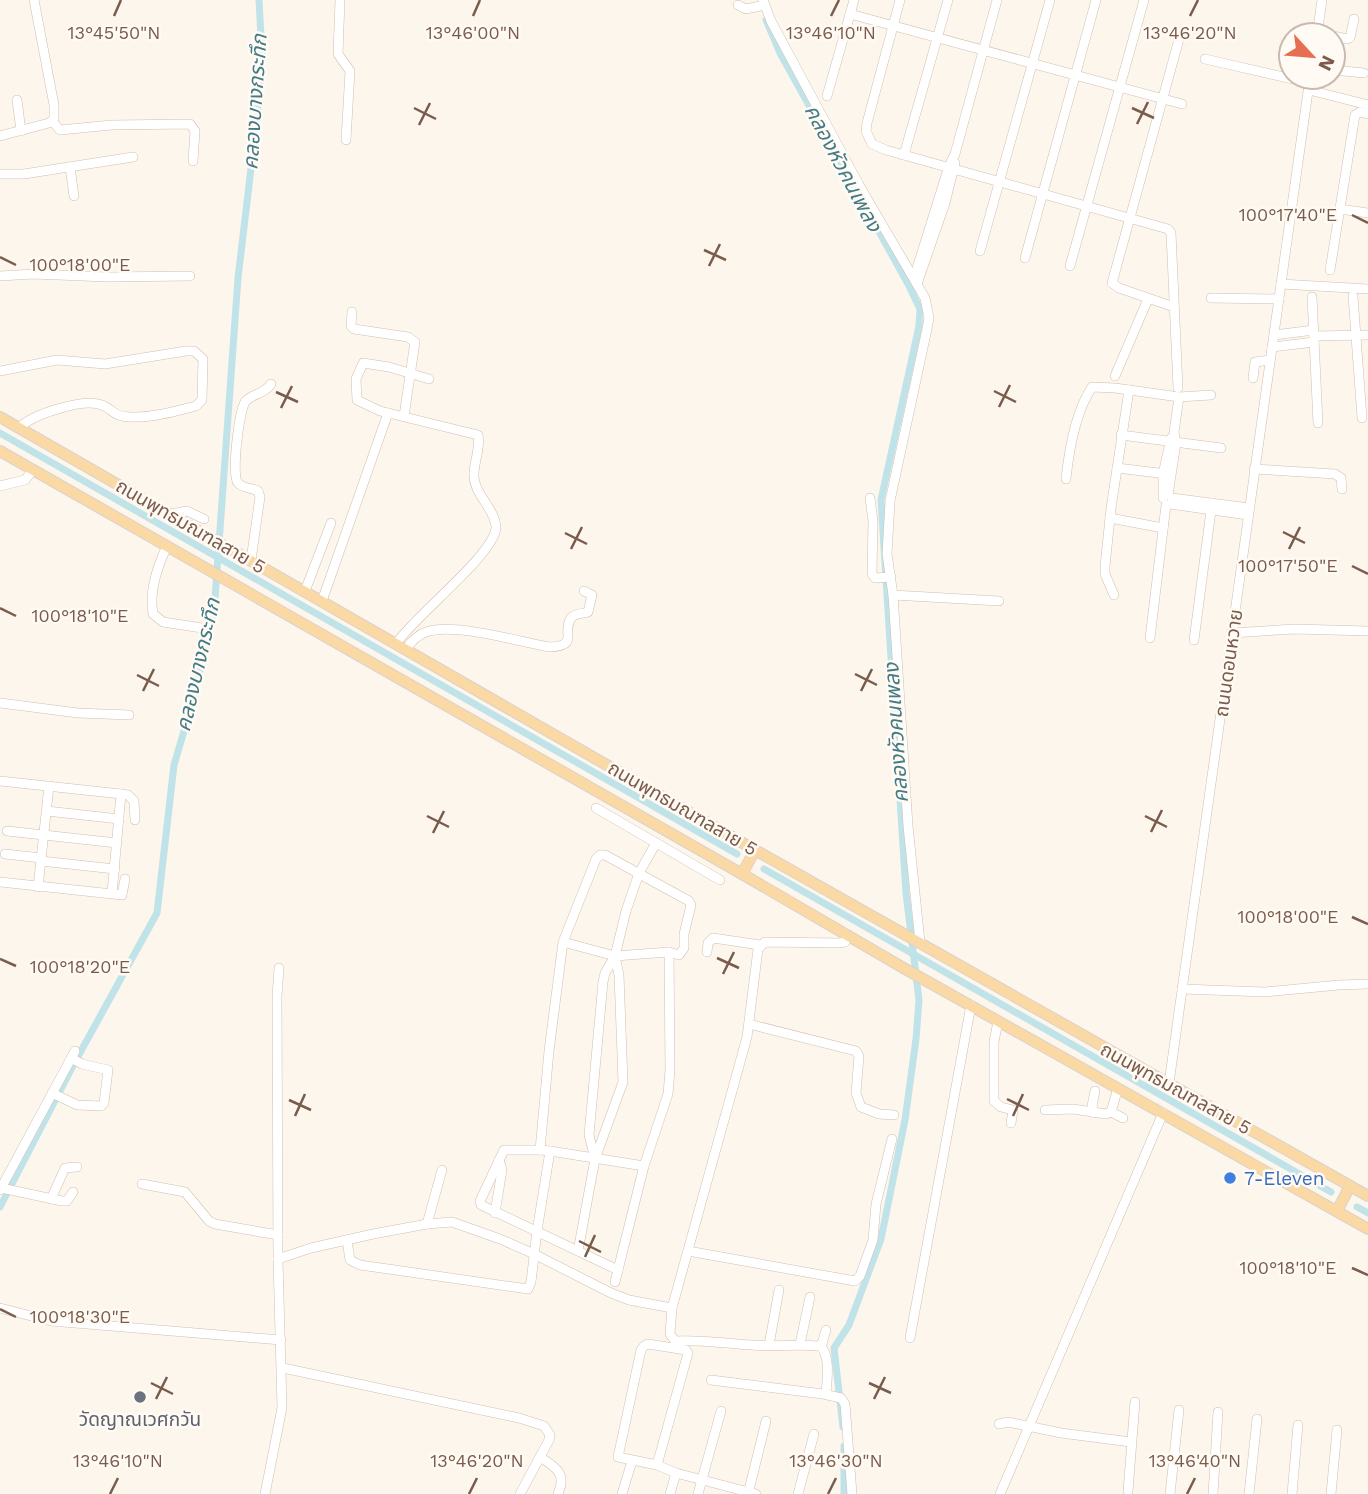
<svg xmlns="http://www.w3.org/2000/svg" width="1368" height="1494" viewBox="0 0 1368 1494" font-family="'Work Sans','Noto Sans Thai',sans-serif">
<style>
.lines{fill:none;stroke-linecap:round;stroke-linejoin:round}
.canal{stroke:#bfe3e8;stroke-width:7}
.minor-casing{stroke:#d1beb0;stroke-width:10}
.major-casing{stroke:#dad1cd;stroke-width:12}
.minor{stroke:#fff;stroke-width:9}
.major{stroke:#fbd9a5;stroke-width:10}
.ticks{fill:none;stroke:#7a5c4d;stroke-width:2.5}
.shop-dot{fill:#3f7fe0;stroke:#fffaf3;stroke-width:2.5}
.worship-dot{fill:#6b7280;stroke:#fffaf3;stroke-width:2.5}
.labels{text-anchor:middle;stroke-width:5;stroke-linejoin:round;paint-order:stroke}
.street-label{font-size:19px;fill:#7a5c4d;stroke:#fffaf3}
.shop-label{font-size:19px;fill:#366cbe;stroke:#fffaf3;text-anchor:start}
.worship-label{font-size:19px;fill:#5b616d;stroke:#fffaf3}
.water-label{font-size:21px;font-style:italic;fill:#437c86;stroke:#fffaf3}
.ticks-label{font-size:18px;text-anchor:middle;fill:#7a5c4d;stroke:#fffaf3;stroke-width:5;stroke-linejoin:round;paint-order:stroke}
</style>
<rect width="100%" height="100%" fill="#fdf6ec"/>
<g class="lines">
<g class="canal">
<polyline points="766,20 780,53 908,284 920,309 919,326 881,500 906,893 919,1000 916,1039 905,1120 881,1239 849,1325 834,1348 843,1427"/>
<polyline points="0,433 737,854"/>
<polyline points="764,869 1331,1192"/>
<polyline points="0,1207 76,1060 157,913 174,765 192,704 214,613 238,278 257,118 262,55 259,0"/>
<polyline points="1357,1207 1368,1213"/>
<polyline points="844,1494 844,1446"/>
</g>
<g class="minor-casing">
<g id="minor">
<polyline points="340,0 338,54 350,71 346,140"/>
<polyline points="763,0 771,21 859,185 925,298 929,318 927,329 890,501 887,554 893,595 908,826 920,942"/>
<polyline points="900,0 867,123 866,131 872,144 886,150 1168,229 1171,233 1178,388"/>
<polyline points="738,5 746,9 765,5"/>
<polyline points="850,14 1182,104"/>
<polyline points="1317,35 1322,0"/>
<polyline points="1333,36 1347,39 1350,38 1354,19"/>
<polyline points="1205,59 1310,83"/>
<polyline points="1333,70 1364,73"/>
<polyline points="1309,90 1368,105"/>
<polyline points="827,96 854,0"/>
<polyline points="17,100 21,131"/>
<polyline points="52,121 60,130 112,125 190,124 195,131 193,161"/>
<polyline points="0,136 49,123 54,119 54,105 34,0"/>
<polyline points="904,155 948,0"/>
<polyline points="70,167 74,196"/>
<polyline points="0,174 24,174 133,157"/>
<polyline points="1340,209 1368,213"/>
<polyline points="980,251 1050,0"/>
<polyline points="1025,258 1096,0"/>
<polyline points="1070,266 1144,0"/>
<polyline points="1330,270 1355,115 1360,112 1368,114"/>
<polyline points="0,276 33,274 107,277 190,276"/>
<polyline points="914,278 949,166 955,154 997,0"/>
<polyline points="917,284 945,203 955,163"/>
<polyline points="1281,284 1368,289"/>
<polyline points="1353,296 1362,418"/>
<polyline points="1312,297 1318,423"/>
<polyline points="1211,298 1279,299"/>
<polyline points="1174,307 1119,288 1112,283 1181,32"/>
<polyline points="352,312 351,326 354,329 408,337 415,342 404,416"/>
<polyline points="1274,335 1314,330"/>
<polyline points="1314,336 1368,335"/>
<polyline points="1272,347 1314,342"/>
<path d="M0 371 57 360 105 364 186 351H194L203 359 202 400 196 406C176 411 152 418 131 417 111 416 115 410 102 405 83 398 33 414 19 428"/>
<polyline points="1115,376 1148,299"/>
<polyline points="1253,378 1255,362 1270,360"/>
<polyline points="1121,435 1221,448"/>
<polyline points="1117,468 1167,474"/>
<polyline points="1254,469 1335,474 1341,478 1342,489"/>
<path d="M1066 479C1069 450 1076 411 1092 387L1115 388 1179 397 1211 395"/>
<polyline points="0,486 25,480 33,470"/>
<polyline points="1168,495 1176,443 1174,432 1179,397"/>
<polyline points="870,498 873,521 872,574 875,578 891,577"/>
<polyline points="1163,498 1163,474 1171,438"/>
<polyline points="1172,498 1249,508"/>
<polyline points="1170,504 1248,515"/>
<polyline points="171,514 187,511 204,519"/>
<polyline points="1110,518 1163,528"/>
<path d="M167 546C158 565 149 592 153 614L163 622 202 628"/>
<path d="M251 560 260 497 258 491C252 488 242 488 238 483 231 476 239 412 245 402 252 393 264 395 271 384"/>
<polyline points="305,591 331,523"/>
<polyline points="893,595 999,601"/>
<polyline points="1114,595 1105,574 1105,566 1111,508 1129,390"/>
<polyline points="322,601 388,413"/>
<polyline points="1232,633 1295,629 1368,631"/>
<polyline points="1150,638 1166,505"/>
<polyline points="1194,640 1212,503"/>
<path d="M396 644C413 617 498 552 496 526 494 508 475 495 474 477 473 463 481 449 478 435L380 411 357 400 356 379 363 363 389 367 429 379"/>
<path d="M406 649C411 642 417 635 426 632 454 622 520 642 550 647 580 645 561 634 571 618 575 613 582 614 588 612L592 595 584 591"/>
<polyline points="0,703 78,713 129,715"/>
<polyline points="0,781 121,794 112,893"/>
<polyline points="121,794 128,795 134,801 135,820"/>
<polyline points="596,808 720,880"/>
<polyline points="47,811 119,819"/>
<polyline points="7,831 117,843"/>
<polyline points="5,854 42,858"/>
<polyline points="41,861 115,869"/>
<polyline points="0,882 122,895 125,879"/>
<polyline points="38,887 49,786"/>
<polyline points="707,952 708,943 713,938 760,945"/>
<polyline points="1182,989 1265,992 1339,985 1368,984"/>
<polyline points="998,1021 994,1042 994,1101 1001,1107 1013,1110 1011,1123"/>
<polyline points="749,1024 856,1051 859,1056 856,1093 861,1107 879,1114 894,1115"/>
<polyline points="1169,1083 1310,77"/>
<polyline points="52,1093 77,1105 101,1106 104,1103 108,1070 82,1064 71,1058"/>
<polyline points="1045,1110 1073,1109 1106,1114 1111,1112 1118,1088"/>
<polyline points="1111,1112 1123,1118"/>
<polyline points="1094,1113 1092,1106 1095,1091"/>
<polyline points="540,1150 504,1150 480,1201 481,1205 618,1270"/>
<polyline points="550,1151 540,1150 549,1051 563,942 596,859 600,855 605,855 689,901 691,905 684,934 684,948 679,955 669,952 615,956 563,942"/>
<polyline points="595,1159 589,1135 603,982 605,973 615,956 626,911 639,873 656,843"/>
<polyline points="142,1184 185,1192 209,1221 215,1224 278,1235"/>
<polyline points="1,1188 62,1201 67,1201 73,1192"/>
<polyline points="0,1190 75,1051"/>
<polyline points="51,1199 65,1168 77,1167"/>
<polyline points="495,1213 502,1170 499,1160"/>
<polyline points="427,1224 442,1170"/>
<polyline points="347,1240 350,1260 360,1265 528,1289 531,1282 537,1231 550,1151 644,1166"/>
<polyline points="578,1251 595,1159 623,1082 619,975 615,956"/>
<polyline points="688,1251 855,1281 860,1276 873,1240 876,1204 892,1139"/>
<polyline points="278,1259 311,1248 373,1234 427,1224 452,1222 500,1239 534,1254 611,1293 629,1300 672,1308"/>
<polyline points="615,1282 644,1166 668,1094 670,1070 669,952"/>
<polyline points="0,1308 51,1321 281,1340"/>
<path d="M826 1330 822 1344 818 1346C796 1344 774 1347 752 1345 726 1344 701 1339 675 1341L670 1334 672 1308 747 1037 758 949 765 942 839 943 845 942 848 936"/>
<polyline points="910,1338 971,1005"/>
<polyline points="800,1344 810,1297"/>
<polyline points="769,1345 779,1290"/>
<path d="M820 1345C831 1358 827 1378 826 1394"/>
<polyline points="283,1368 519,1418 544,1426 550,1435 549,1440 520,1494"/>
<polyline points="711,1380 823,1394 841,1398 845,1404 852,1494"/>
<polyline points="999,1424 1008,1422 1061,1433 1131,1442"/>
<path d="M540 1457C556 1467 567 1474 558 1494"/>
<polyline points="657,1465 688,1353 686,1350 648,1344 644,1346 641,1350 618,1457 657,1465 676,1473 756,1494"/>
<polyline points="1128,1491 1135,1402"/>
<polyline points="265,1494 282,1408 278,1259 277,996 279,968"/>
<polyline points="622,1494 632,1461"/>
<polyline points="670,1494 676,1473"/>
<polyline points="698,1494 721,1411"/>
<polyline points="748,1494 766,1421"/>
<polyline points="798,1494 814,1434"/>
<polyline points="1000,1494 1163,1113"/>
<polyline points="1170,1494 1179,1410"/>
<polyline points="1213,1494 1218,1412"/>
<polyline points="1249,1494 1257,1419"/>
<polyline points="1292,1494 1298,1425"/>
<polyline points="1331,1494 1337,1430"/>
</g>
</g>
<g class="major-casing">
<g id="major">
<polyline points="0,417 755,850 1368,1196"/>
<polyline points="0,451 742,874 907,970 1368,1229"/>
<polyline points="742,874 755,850"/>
<polyline points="1337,1211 1350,1186"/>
</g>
</g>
<use href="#minor" class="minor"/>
<use href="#major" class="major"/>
</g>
<path class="ticks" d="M114 16 121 0M473 16 480 0M831 16 839 0M1190 16 1198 0M414 108 436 119M1132 108 1154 118M1137 124 1148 102M419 125 430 103M1352 215 1368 223M704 250 726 260M0 257 16 265M709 266 720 244M994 391 1016 402M276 392 298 402M999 407 1010 385M281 408 292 386M1283 532 1305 543M565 533 587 544M571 549 582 527M1289 549 1300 527M1352 566 1368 574M0 608 16 616M855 674 877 685M137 675 159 686M143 691 154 669M861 691 872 669M427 816 449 827M1145 816 1167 827M1151 832 1162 810M433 833 444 811M1352 917 1368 924M717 958 739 968M0 959 16 966M723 974 734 952M1007 1099 1029 1110M289 1100 311 1110M295 1116 305 1094M1013 1116 1023 1094M579 1241 601 1252M585 1257 595 1235M1352 1268 1368 1275M0 1309 16 1317M151 1383 173 1394M869 1383 891 1393M156 1399 167 1377M874 1399 885 1377M110 1494 118 1478M469 1494 477 1478M828 1494 836 1478M1187 1494 1195 1478"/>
<circle class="shop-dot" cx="1230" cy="1178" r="7"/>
<circle class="worship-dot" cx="140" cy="1397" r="7"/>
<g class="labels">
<g class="street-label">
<text transform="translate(191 526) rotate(30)" y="7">ถนนพุทธมณฑลสาย 5</text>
<text transform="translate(1228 663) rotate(-82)" y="7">ถนนดอนหวาย</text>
<text transform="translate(683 808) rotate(30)" y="7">ถนนพุทธมณฑลสาย 5</text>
<text transform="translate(1176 1088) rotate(29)" y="7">ถนนพุทธมณฑลสาย 5</text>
</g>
<g class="shop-label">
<text x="1244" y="1185">7-Eleven</text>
</g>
<g class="worship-label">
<text x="140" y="1426">วัดญาณเวศกวัน</text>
</g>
<g class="water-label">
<text transform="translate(255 102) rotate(-86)" y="7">คลองบางกระทึก</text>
<text transform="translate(843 168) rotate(62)" y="7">คลองหัวคนเพลง</text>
<text transform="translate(198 665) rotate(-77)" y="7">คลองบางกระทึก</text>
<text transform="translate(896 733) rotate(-94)" y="7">คลองหัวคนเพลง</text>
</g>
</g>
<g class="ticks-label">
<text x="1190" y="39">13°46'20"N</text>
<text x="114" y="39">13°45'50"N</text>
<text x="473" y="39">13°46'00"N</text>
<text x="831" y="39">13°46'10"N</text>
<text x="1288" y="221">100°17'40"E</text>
<text x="80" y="271">100°18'00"E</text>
<text x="1288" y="572">100°17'50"E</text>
<text x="80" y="622">100°18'10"E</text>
<text x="1288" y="923">100°18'00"E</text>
<text x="80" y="973">100°18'20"E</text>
<text x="1288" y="1274">100°18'10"E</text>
<text x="80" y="1323">100°18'30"E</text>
<text x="118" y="1467">13°46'10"N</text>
<text x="477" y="1467">13°46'20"N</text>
<text x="836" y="1467">13°46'30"N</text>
<text x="1195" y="1467">13°46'40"N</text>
</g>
<g transform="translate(1312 56) rotate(116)"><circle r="33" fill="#fffaf3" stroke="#cabbb1" stroke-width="2"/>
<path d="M0-5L12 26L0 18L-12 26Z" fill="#e76f51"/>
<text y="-10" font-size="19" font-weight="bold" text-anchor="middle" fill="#7a5c4d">N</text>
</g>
</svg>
